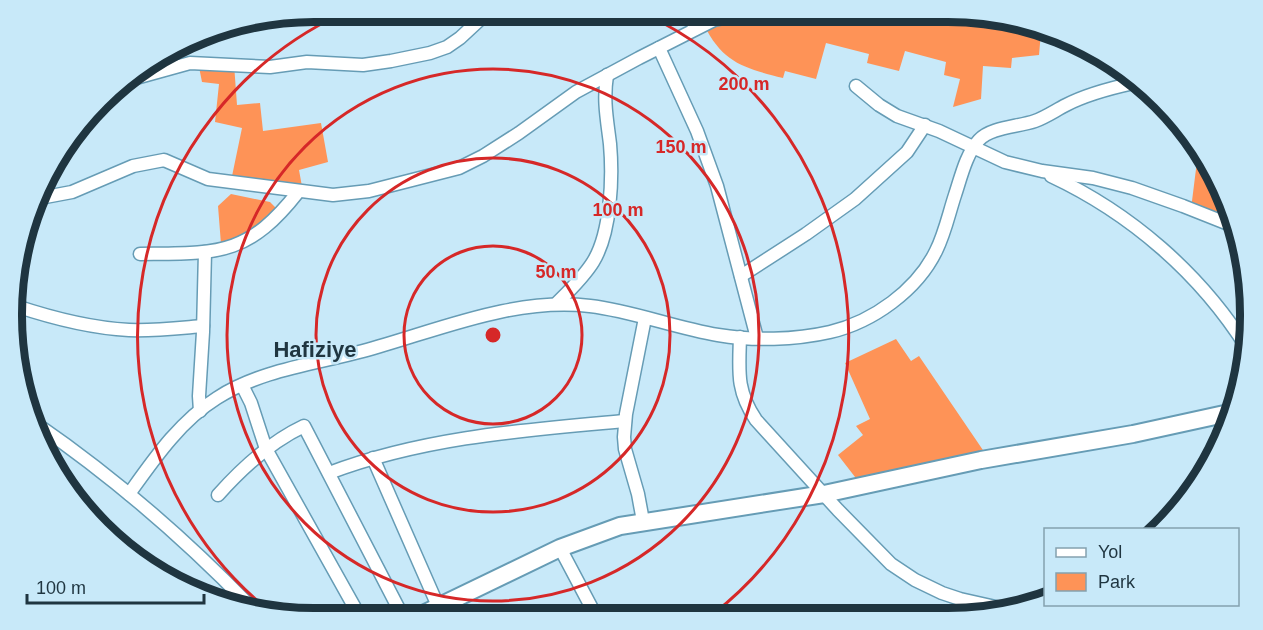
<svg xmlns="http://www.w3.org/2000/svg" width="1263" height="630" viewBox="0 0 1263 630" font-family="Helvetica,sans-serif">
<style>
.green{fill:#fe9357}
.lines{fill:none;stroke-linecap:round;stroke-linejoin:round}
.street-casing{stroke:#669cb5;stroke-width:15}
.secondary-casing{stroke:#669cb5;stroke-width:20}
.street{stroke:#fff;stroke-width:12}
.secondary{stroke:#fff;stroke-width:16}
.ring{fill:none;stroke:#d62828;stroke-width:3}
.labels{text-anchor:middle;stroke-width:5;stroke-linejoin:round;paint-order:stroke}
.district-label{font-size:22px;font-weight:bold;fill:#1f3540;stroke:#c8e9f9}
.rim{fill:none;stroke:#1f3540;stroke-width:8}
.centre{fill:#d62828;stroke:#c8e9f9;stroke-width:3}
.ring-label{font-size:18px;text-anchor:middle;font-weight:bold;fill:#d62828;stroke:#c8e9f9;stroke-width:5;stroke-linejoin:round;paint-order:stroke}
</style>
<rect width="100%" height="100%" fill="#c8e9f9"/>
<g class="green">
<path d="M738 12 967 13 1041 32 1039 55 1012 58 1011 68 983 66 981 99 953 107 960 79 944 75 946 62 905 51 899 71 867 63 869 54 826 43 816 79 785 71 783 78C744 68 723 63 704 25Z"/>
<polygon points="198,62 234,64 237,105 260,103 263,131 321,123 328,162 299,170 303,192 231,181 242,128 215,122 219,84 202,82"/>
<polygon points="1198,153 1235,217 1236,227 1191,209"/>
<path d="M231 194 270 202 276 208C259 224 245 240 221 244L218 206Z"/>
<polygon points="896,339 911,361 919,356 989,459 862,486 838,455 863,435 856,426 870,419 845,363"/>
</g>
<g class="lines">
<g class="street-casing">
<g id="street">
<polyline points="689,12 695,29"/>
<polyline points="659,48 697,131 717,186 757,338"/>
<polyline points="125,81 190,63 270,67 307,62 363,65 391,61 430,53 447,47 460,38 488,12"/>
<polyline points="856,86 879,105 897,116 939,131 1005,162 1042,171 1093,178 1132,188 1183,206 1236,227"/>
<path d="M1051 176C1130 213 1200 273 1247 348"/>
<polyline points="40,198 72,192 133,166 164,160 208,179 333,195 369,191 459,168 483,156 519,133 576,92 639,58 714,20 755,12"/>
<path d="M140 254C217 253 247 257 298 192"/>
<polyline points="741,276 806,234 855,199 907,152 925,125"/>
<path d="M556 304C569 291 583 278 593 262 611 233 613 178 610 144 607 119 603 101 607 75"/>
<path d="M16 306C52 318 91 328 129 330 154 331 179 328 203 326"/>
<path d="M740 337C739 371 736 391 756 420L838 510 891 564 915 580 942 593 960 599 1009 610"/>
<polyline points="242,385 251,403 266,449 360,617"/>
<polyline points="200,411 199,396 203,332 205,252"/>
<path d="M35 423C112 476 184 538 249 605"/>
<polyline points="373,458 438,606"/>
<path d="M329 473C424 437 525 430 625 421"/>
<path d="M129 494C154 459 180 421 217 398 260 370 315 364 363 351 437 331 512 297 590 306 633 311 675 328 718 335 753 341 795 340 830 332 873 322 917 290 936 251 945 233 949 213 955 195 961 177 966 154 979 140 991 127 1018 127 1035 121 1046 117 1056 110 1066 105 1087 94 1111 88 1134 83"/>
<path d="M218 495C243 467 270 442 304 426L403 617"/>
<polyline points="643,521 638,494 625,449 624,437 626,414 645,318"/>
<polyline points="560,548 596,616"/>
</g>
</g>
<g class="secondary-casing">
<polyline id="secondary" points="417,617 560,548 620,526 824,494 981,460 1133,434 1229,413"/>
</g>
<use href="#street" class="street"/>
<use href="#secondary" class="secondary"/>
</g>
<g class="ring">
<circle cx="493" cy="335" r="89"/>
<circle cx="493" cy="335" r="177"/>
<circle cx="493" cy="335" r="266"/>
<path d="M267 609A355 355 0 0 1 343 13M643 13A355 355 0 0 1 712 615"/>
</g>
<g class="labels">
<g class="district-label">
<text x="315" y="357">Hafiziye</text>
</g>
</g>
<path d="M0 0H1263V630H0ZM314 22H948A292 292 0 0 1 1240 314V316A292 292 0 0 1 948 608H314A292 292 0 0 1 22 316V314A292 292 0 0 1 314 22Z" fill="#c8e9f9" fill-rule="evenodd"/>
<path class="rim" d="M314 22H948A292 292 0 0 1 1240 314V316A292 292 0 0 1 948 608H314A292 292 0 0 1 22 316V314A292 292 0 0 1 314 22Z"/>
<circle cx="493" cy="335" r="9" class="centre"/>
<g class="ring-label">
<text x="744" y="90">200 m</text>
<text x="681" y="153">150 m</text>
<text x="618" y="216">100 m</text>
<text x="556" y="278">50 m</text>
</g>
<rect x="1044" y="528" width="195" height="78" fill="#c8e9f9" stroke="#84a1af" stroke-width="1.5"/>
<rect x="1056" y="548" width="30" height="9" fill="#ffffff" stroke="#84a1af" stroke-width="1.5"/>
<text x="1098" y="558" font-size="18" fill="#1f3540">Yol</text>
<rect x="1056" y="573" width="30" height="18" fill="#fe9357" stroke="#84a1af" stroke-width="1.5"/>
<text x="1098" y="588" font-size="18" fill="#1f3540">Park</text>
<path d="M27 594v9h177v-9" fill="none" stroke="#1f3540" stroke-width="3"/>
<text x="36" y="594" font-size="18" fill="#1f3540" stroke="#c8e9f9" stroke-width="4.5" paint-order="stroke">100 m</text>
</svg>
